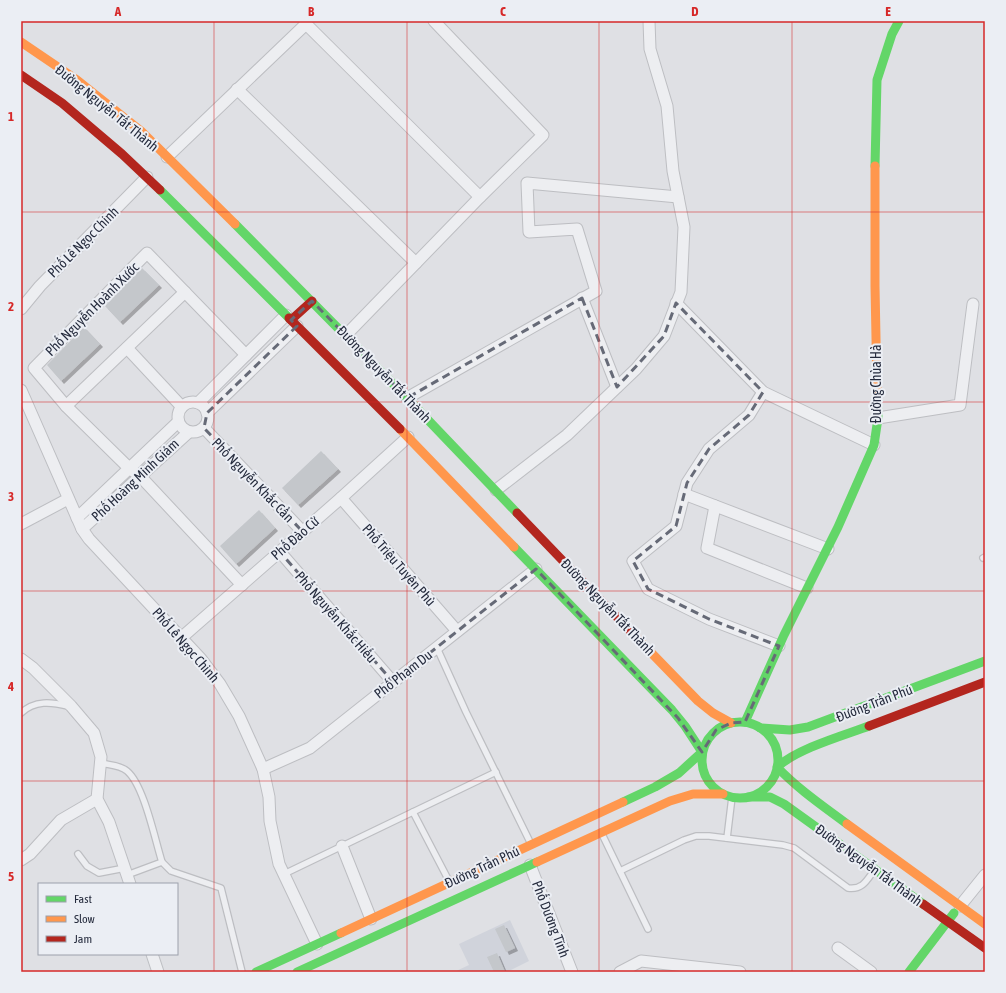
<svg xmlns="http://www.w3.org/2000/svg" width="1006" height="993" viewBox="0 0 1006 993" font-family="'Asap Condensed',sans-serif">
<style>
.built{fill:#d0d3db}
.building{fill:#c4c7cb;filter:url(#shadow)}
.lines{fill:none;stroke-linecap:round;stroke-linejoin:round}
.lane-casing{stroke:#bdbec2;stroke-width:8}
.street-casing{stroke:#bdbec2;stroke-width:13}
.lane{stroke:#edeef1;stroke-width:5.5}
.street{stroke:#edeef1;stroke-width:11}
.fast{stroke:#63d668;stroke-width:9}
.slow{stroke:#ff974d;stroke-width:9}
.jam{stroke:#b3261e;stroke-width:9}
.marked{fill:none;stroke:#666a77;stroke-width:3;stroke-dasharray:8 5;stroke-linejoin:round}
.grid{fill:none;stroke:#d62828;stroke-width:1;stroke-opacity:0.55}
.labels{text-anchor:middle;stroke-width:4;stroke-linejoin:round;paint-order:stroke}
.street-label{font-size:14px;fill:#252b3d;stroke:#ebeef4}
.neatline{fill:none;stroke:#d62828;stroke-width:1.5}
.grid-label{font-size:13px;text-anchor:middle;font-weight:bold;fill:#d62828}
</style>
<defs>
<filter id="shadow"><feDropShadow dx="3" dy="3" stdDeviation="0" flood-color="#0004"/></filter>
</defs>
<rect width="100%" height="100%" fill="#dfe0e4"/>
<polygon class="built" points="510,920 529,961 509,971 509,972 454,972 469,965 459,944"/>
<g class="building">
<polygon points="142,268 159,285 120,322 105,306"/>
<polygon points="84,327 100,344 61,381 47,365"/>
<polygon points="321,451 338,469 298,505 282,488"/>
<polygon points="259,510 275,528 236,564 220,546"/>
<polygon points="504,925 515,948 506,952 495,929"/>
<polygon points="497,953 505,972 494,972 487,957"/>
</g>
<g class="lines">
<g class="lane-casing">
<g id="lane">
<polyline points="983,558 985,557"/>
<polyline points="437,648 466,712 531,844"/>
<path d="M21 713C35 700 51 702 68 706"/>
<path d="M101 763C109 765 120 765 127 771 144 785 155 840 162 862L171 871 221 888 242 972"/>
<polyline points="413,812 449,881"/>
<polyline points="601,832 648,929"/>
<polyline points="727,838 732,797"/>
<polyline points="78,854 87,866 99,873 125,868"/>
<path d="M620 871 684 840 696 836H709L783 845 794 848 848 888C863 890 867 880 875 869"/>
<polyline points="284,874 496,772"/>
<polyline points="127,875 162,862"/>
</g>
</g>
<g class="street-casing">
<g id="street">
<polyline points="305,21 306,24 480,197"/>
<polyline points="237,89 416,263"/>
<polyline points="167,157 306,24"/>
<polyline points="582,298 617,387"/>
<polyline points="676,303 763,392 874,445"/>
<polyline points="21,309 40,286 147,177"/>
<polyline points="346,335 480,197 543,135 434,21"/>
<polyline points="127,348 182,407"/>
<polyline points="21,390 82,529 89,539 201,659 220,684 239,716 263,769 269,797 270,821 279,864 317,944"/>
<polyline points="763,392 749,415 709,449 687,483 676,526 633,561 648,589 709,619 779,646"/>
<polyline points="407,398 596,291 577,229 529,232 527,183 678,197"/>
<circle cx="193" cy="417" r="15"/>
<polyline points="198,403 286,315"/>
<polyline points="66,406 185,292"/>
<polyline points="207,413 297,326"/>
<polyline points="878,418 960,405 973,304"/>
<polyline points="204,428 303,532"/>
<polyline points="496,490 567,435 636,369 664,336 681,292 684,227 673,171 667,106 650,49 649,21"/>
<polyline points="684,494 828,549"/>
<polyline points="341,498 457,631"/>
<polyline points="715,506 707,548 807,588"/>
<polyline points="77,518 178,422"/>
<polyline points="21,524 68,499"/>
<polyline points="82,529 189,432"/>
<polyline points="280,552 393,682"/>
<polyline points="242,585 140,476 129,468 66,406 34,368 147,253 246,355"/>
<polyline points="181,638 341,498 408,437"/>
<polyline points="21,659 33,668 71,706 94,733 101,757 97,799 109,822 130,884"/>
<polyline points="263,769 310,748 536,569"/>
<polyline points="342,846 371,919"/>
<polyline points="21,860 30,854 61,820 97,799"/>
<polyline points="530,865 572,972"/>
<polyline points="960,906 985,875"/>
<polyline points="838,948 871,972"/>
<polyline points="152,954 158,972"/>
<polyline points="620,972 641,961 740,972"/>
</g>
</g>
<use href="#lane" class="lane"/>
<use href="#street" class="street"/>
<g class="fast">
<polyline points="875,166 877,80 892,34 899,21"/>
<polyline points="160,190 289,318"/>
<polyline points="235,224 407,398 517,513"/>
<polyline points="514,547 672,710 685,726 702,752 679,773 655,787 623,802"/>
<circle cx="740" cy="760" r="38"/>
<polyline points="745,722 784,635 838,527 874,445 878,418 877,390"/>
<polyline points="760,728 790,730 808,727 985,661"/>
<polyline points="748,797 770,797 784,804 923,904"/>
<path d="M847 824C823 806 798 789 777 767 799 748 842 736 869 726"/>
<polyline points="256,972 341,933"/>
<polyline points="297,972 537,862"/>
<polyline points="909,972 954,913"/>
</g>
<g class="slow">
<polyline points="21,42 77,80 141,131 235,224"/>
<polyline points="875,166 875,286 877,390"/>
<polyline points="400,429 514,547"/>
<polyline points="635,636 698,701 713,713 731,723"/>
<polyline points="847,824 985,924"/>
<polyline points="537,862 670,801 693,794 723,794"/>
<polyline points="341,933 623,802"/>
</g>
<g class="jam">
<polyline points="21,75 62,103 122,154 160,190"/>
<polyline points="289,318 400,429"/>
<polyline points="291,320 312,301"/>
<polyline points="517,513 635,636"/>
<polyline points="869,726 985,682"/>
<polyline points="923,904 985,948"/>
</g>
</g>
<path class="marked" d="M582 298 617 387 664 336 676 303 763 392 749 415 709 449 687 483 676 526 633 561 648 589 709 619 779 646 745 722 731 723 716 730 702 752 678 718 536 569 393 682 280 552 303 532 204 428 207 413 297 326 291 320 312 301 407 398Z"/>
<path class="grid" d="M214 21V972M407 21V972M599 21V972M792 21V972M21 212H985M21 402H985M21 591H985M21 781H985"/>
<g class="labels">
<g class="street-label">
<text transform="translate(107 108) rotate(39)" y="5">Đường Nguyễn Tất Thành</text>
<text transform="translate(83 242) rotate(-45)" y="5">Phố Lê Ngọc Chinh</text>
<text transform="translate(92 309) rotate(-45)" y="5">Phố Nguyễn Hoành Xước</text>
<text transform="translate(384 374) rotate(46)" y="5">Đường Nguyễn Tất Thành</text>
<text transform="translate(876 384) rotate(-90)" y="5">Đường Chùa Hà</text>
<text transform="translate(135 480) rotate(-43)" y="5">Phố Hoàng Minh Giám</text>
<text transform="translate(253 480) rotate(46)" y="5">Phố Nguyễn Khắc Cần</text>
<text transform="translate(295 538) rotate(-41)" y="5">Phố Đào Cừ</text>
<text transform="translate(399 565) rotate(49)" y="5">Phố Triệu Tuyên Phù</text>
<text transform="translate(608 607) rotate(46)" y="5">Đường Nguyễn Tất Thành</text>
<text transform="translate(336 617) rotate(49)" y="5">Phố Nguyễn Khắc Hiếu</text>
<text transform="translate(186 645) rotate(49)" y="5">Phố Lê Ngọc Chinh</text>
<text transform="translate(403 674) rotate(-38)" y="5">Phố Phạm Du</text>
<text transform="translate(874 703) rotate(-21)" y="5">Đường Trần Phú</text>
<text transform="translate(869 865) rotate(36)" y="5">Đường Nguyễn Tất Thành</text>
<text transform="translate(482 867) rotate(-25)" y="5">Đường Trần Phú</text>
<text transform="translate(551 919) rotate(69)" y="5">Phố Dương Tĩnh</text>
</g>
</g>
<rect width="1006" height="993" fill="none" stroke="#ebeef4" stroke-width="44"/>
<rect x="38" y="883" width="140" height="72" fill="#ebeef4" stroke="#9ca0ab"/>
<rect x="46" y="896" width="20" height="6" fill="#63d668" stroke="#9ca0ab"/>
<text x="74" y="903" font-size="12" fill="#252b3d">Fast</text>
<rect x="46" y="916" width="20" height="6" fill="#ff974d" stroke="#9ca0ab"/>
<text x="74" y="923" font-size="12" fill="#252b3d">Slow</text>
<rect x="46" y="936" width="20" height="6" fill="#b3261e" stroke="#9ca0ab"/>
<text x="74" y="943" font-size="12" fill="#252b3d">Jam</text>
<rect x="22" y="22" width="962" height="949" class="neatline"/>
<g class="grid-label">
<text x="118" y="16">A</text>
<text x="311" y="16">B</text>
<text x="503" y="16">C</text>
<text x="695" y="16">D</text>
<text x="888" y="16">E</text>
<text x="11" y="121">1</text>
<text x="11" y="311">2</text>
<text x="11" y="501">3</text>
<text x="11" y="691">4</text>
<text x="11" y="881">5</text>
</g>
</svg>
